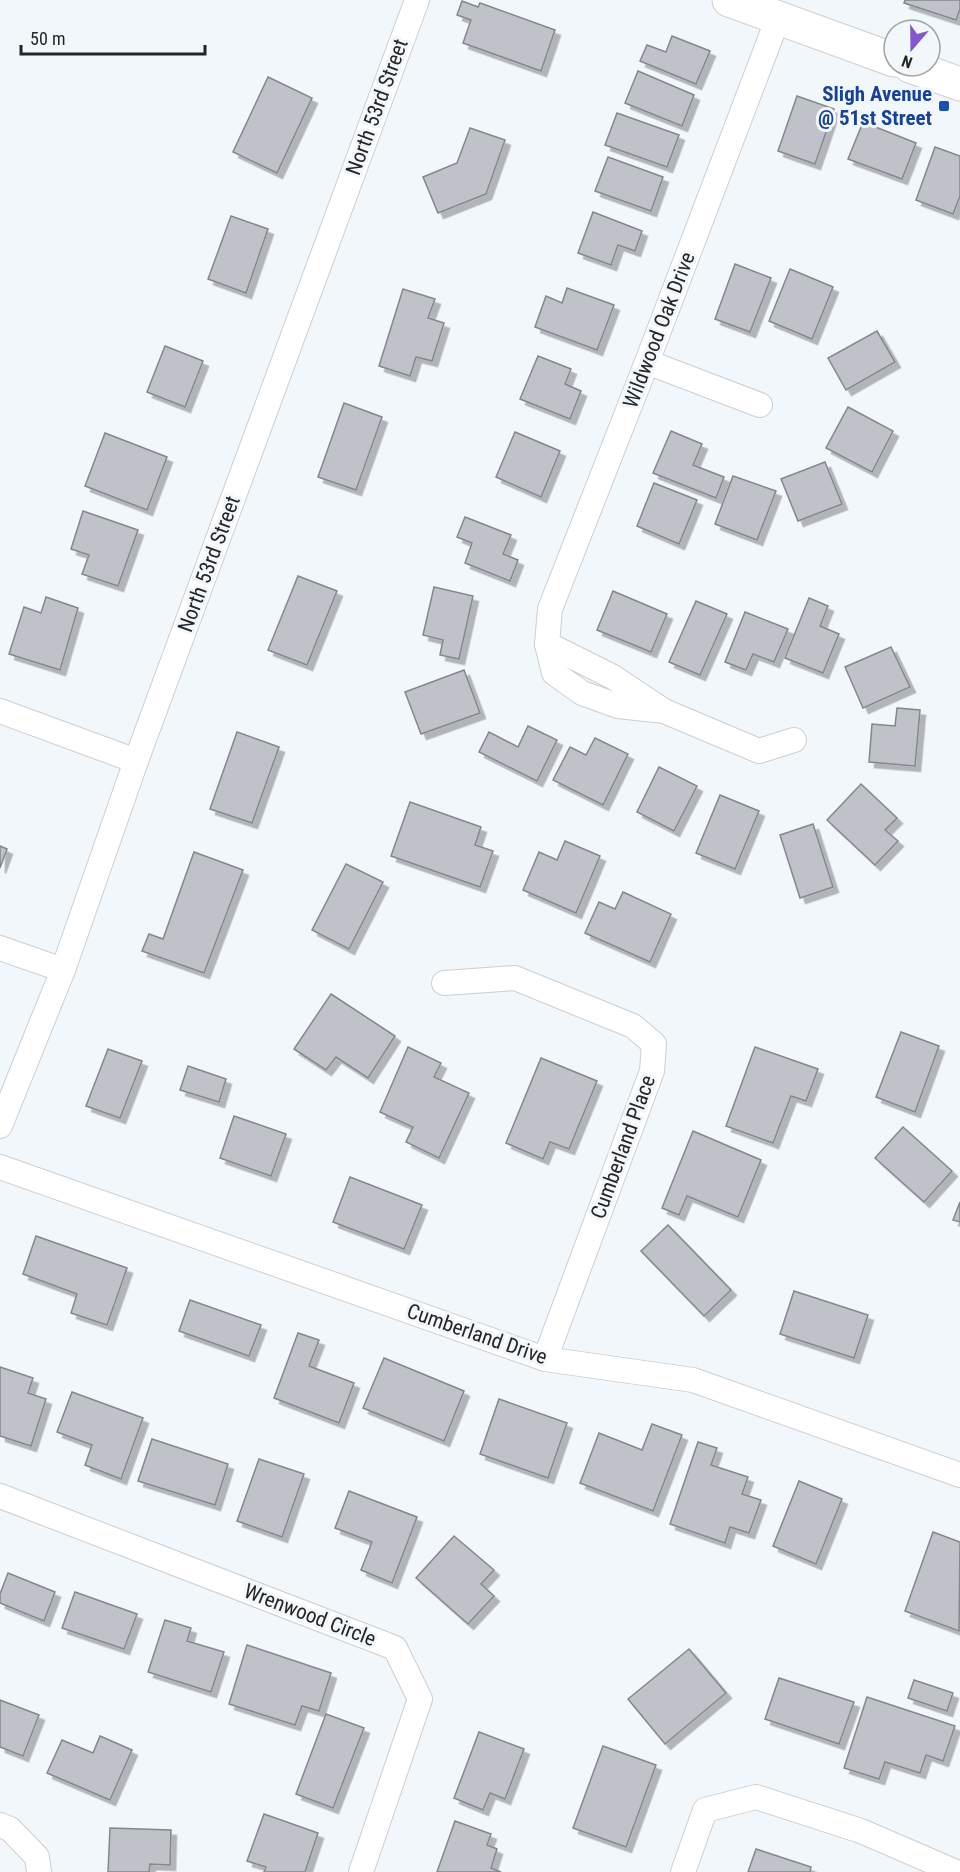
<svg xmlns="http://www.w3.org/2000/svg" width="960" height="1872" viewBox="0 0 960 1872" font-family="'Roboto Condensed',sans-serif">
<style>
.building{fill:#bfc3c9;stroke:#84888d;stroke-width:1.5;filter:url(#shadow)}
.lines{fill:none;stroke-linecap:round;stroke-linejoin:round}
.street-casing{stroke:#cacfd4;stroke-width:26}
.secondary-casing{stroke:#cacfd4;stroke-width:35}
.street{stroke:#fff;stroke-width:24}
.secondary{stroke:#fff;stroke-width:33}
.transit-dot{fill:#1a4fb4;stroke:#f2f7fc;stroke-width:2}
.labels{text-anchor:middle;stroke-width:6;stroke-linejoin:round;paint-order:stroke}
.transit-label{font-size:21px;font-weight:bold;fill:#164399;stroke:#f2f7fc;text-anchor:end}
.street-label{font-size:21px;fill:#232527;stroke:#f2f7fc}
</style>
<defs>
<filter id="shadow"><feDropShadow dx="5.5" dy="5.5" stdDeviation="0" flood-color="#0004"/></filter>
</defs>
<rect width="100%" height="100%" fill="#f2f7fc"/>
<g class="building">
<polygon points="905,0 960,0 960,9 956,20 904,3"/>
<polygon points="462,1 478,7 480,3 555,30 541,71 463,43 471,20 457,15"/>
<polygon points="672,36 710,51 696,84 640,61 647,45 666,52"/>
<polygon points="638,71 694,95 682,126 625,103"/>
<polygon points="268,77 312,98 277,173 233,152"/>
<polygon points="797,96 834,109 815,164 778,151"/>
<polygon points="617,113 679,135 667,167 605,145"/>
<polygon points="863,122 916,143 902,179 848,159"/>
<polygon points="470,128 505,140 486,194 438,213 423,177 457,163"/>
<polygon points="935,147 960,156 960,196 953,214 916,200"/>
<polygon points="608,157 663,177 651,211 595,191"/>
<polygon points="593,212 642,231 635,251 618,245 611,265 578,253"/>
<polygon points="231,216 268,229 246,293 208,279"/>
<polygon points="735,264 771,278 750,332 715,319"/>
<polygon points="790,269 833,287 812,339 769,321"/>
<polygon points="567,288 614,305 597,350 535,327 546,296 562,303"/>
<polygon points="403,289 435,299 428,318 444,323 432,361 416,357 410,376 379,366"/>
<polygon points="877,331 895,362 846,390 828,358"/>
<polygon points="165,346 203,361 185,407 147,392"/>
<polygon points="538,356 571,369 565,384 581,391 570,419 520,399"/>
<polygon points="344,403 382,417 356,490 318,477"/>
<polygon points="848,407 893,431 872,472 826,448"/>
<polygon points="671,431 702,444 693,465 724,477 716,498 653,473"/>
<polygon points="515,432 560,451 541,497 496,477"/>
<polygon points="105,433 167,457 147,510 85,486"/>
<polygon points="825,462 842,504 798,521 781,479"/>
<polygon points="733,476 776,491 757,540 715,524"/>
<polygon points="654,483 697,500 679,544 637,526"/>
<polygon points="83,511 138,530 118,586 82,574 89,555 71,549"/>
<polygon points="465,517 511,535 503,554 518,560 510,581 465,563 472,543 457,537"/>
<polygon points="298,576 337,591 307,665 268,650"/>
<polygon points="434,587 473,596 459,659 440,655 443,640 423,635"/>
<polygon points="613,591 667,614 651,652 597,630"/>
<polygon points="46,597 78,608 60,670 9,654 24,607 41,613"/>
<polygon points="809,598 828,606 820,626 839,634 823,673 785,658"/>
<polygon points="696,601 727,614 700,675 669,662"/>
<polygon points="745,612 788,629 774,662 753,654 746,670 725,662"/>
<polygon points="891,647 910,687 863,708 845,667"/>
<polygon points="464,670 480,713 421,734 405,692"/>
<polygon points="897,708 920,710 915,766 869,762 872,724 895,726"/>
<polygon points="528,726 557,740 537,781 479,752 489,732 518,747"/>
<polygon points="237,732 279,747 252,823 210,809"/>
<polygon points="595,738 628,754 603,805 553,780 570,747 586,755"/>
<polygon points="659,767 697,786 674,831 637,812"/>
<polygon points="861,784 897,818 885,830 898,841 875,865 827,820"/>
<polygon points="720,795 759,811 735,869 696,853"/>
<polygon points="410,802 481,827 475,845 493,851 480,887 391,856"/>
<polygon points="813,824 833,887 800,898 780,835"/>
<polygon points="565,841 600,856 576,913 523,890 539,852 557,860"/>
<polygon points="0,846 7,849 0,868"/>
<polygon points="194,852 243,870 204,973 142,951 149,934 163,939"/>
<polygon points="346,864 383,882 349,949 312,930"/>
<polygon points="623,892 671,914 650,962 585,933 599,902 615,909"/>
<polygon points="331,994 395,1036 368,1078 336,1057 326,1070 294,1049"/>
<polygon points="901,1032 939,1046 915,1112 876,1097"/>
<polygon points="408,1047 441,1063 434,1077 469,1093 439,1158 406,1142 413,1127 380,1112"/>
<polygon points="755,1047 818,1069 806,1101 791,1096 773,1143 726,1126"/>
<polygon points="108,1049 142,1061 120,1118 86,1106"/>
<polygon points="541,1058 597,1081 569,1149 550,1142 543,1159 506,1143"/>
<polygon points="188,1066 226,1079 219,1102 180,1090"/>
<polygon points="234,1116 286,1134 271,1176 220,1158"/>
<polygon points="903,1127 952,1171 924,1202 875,1158"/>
<polygon points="693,1131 761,1160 738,1217 687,1196 679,1215 662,1208"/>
<polygon points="350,1177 422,1205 404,1249 333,1222"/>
<polygon points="960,1202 960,1222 953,1220"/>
<polygon points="668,1225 731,1290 704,1316 641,1251"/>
<polygon points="36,1236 127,1268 107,1325 71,1313 77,1294 23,1274"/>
<polygon points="794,1291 868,1315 854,1358 780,1334"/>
<polygon points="190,1300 261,1325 249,1356 179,1331"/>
<polygon points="298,1333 319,1340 309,1366 354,1383 339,1423 274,1398"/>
<polygon points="384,1358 464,1391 444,1441 363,1408"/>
<polygon points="0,1367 33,1378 28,1393 46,1399 31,1446 0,1436"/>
<polygon points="72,1392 143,1418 121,1479 85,1465 92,1445 57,1432"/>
<polygon points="499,1399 567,1423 548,1478 480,1454"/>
<polygon points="652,1424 682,1435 653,1511 580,1483 599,1433 642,1450"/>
<polygon points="152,1439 228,1464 215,1505 138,1481"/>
<polygon points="698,1442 717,1448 711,1465 748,1477 742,1494 761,1500 749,1533 730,1527 725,1543 670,1524"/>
<polygon points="259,1459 304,1474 282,1537 237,1521"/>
<polygon points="799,1481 842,1499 816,1564 773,1546"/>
<polygon points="349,1491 417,1517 392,1583 361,1570 372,1542 335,1528"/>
<polygon points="933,1532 960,1542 959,1631 905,1611"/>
<polygon points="454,1536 494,1570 481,1584 494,1596 468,1624 416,1578"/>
<polygon points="8,1573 55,1592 44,1621 0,1603 0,1594"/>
<polygon points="75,1592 137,1614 124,1649 62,1628"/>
<polygon points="165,1620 191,1628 187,1641 224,1652 211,1692 148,1672"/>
<polygon points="247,1645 331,1673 319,1711 302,1706 295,1725 229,1704"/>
<polygon points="689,1649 726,1693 665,1744 628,1699"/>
<polygon points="779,1678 854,1702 839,1744 765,1719"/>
<polygon points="914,1680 953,1693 947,1711 908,1698"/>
<polygon points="867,1697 955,1726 943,1761 926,1755 920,1773 885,1762 879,1779 844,1768"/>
<polygon points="0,1700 39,1715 23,1756 0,1747"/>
<polygon points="326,1714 364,1728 333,1808 296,1794"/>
<polygon points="479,1732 524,1749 505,1799 490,1793 483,1810 454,1798"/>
<polygon points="100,1736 132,1750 110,1800 47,1773 62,1740 93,1753"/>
<polygon points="603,1746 656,1765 626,1847 573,1828"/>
<polygon points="264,1814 318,1833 305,1872 264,1872 266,1867 247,1861"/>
<polygon points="455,1821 491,1834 487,1845 497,1849 491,1868 501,1872 437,1872"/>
<polygon points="110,1828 171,1830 170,1865 150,1864 149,1872 108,1872"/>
<polygon points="756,1849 811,1867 810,1872 748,1872"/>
</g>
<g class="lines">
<g class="street-casing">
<g id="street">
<polyline points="647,362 760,405"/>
<polyline points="547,644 613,677 664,711 759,751 794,740"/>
<polyline points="0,711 136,761"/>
<polyline points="664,711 618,706 582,693 554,673 547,644 550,609 647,362 778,18"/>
<polyline points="0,948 63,970"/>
<polyline points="444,983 515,978 633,1026 654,1044 652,1071 545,1359"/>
<polyline points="0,1126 63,970 136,761 417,0"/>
<polyline points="0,1167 545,1359 693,1380 960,1475"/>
<polyline points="0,1496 395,1648 420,1699 361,1872"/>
<polyline points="0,1825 10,1829 37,1857 39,1872"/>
<polyline points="683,1872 705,1810 756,1797 861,1831 956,1872"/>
</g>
</g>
<g class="secondary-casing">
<g id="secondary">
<polyline points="729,0 894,60"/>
<polyline points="910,66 960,84"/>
</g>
</g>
<use href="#street" class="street"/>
<use href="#secondary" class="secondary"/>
</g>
<rect class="transit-dot" x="938" y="100" width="12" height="12" rx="3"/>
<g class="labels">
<g class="transit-label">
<text x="932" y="101">Sligh Avenue<tspan x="932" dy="24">@ 51st Street</tspan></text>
</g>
<g class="street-label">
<text transform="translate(377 107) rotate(-70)" y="7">North 53rd Street</text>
<text transform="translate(659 330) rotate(-69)" y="7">Wildwood Oak Drive</text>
<text transform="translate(209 564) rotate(-70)" y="7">North 53rd Street</text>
<text transform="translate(623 1147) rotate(-70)" y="7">Cumberland Place</text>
<text transform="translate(477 1334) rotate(19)" y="7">Cumberland Drive</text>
<text transform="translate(310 1615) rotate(21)" y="7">Wrenwood Circle</text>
</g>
</g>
<g transform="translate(912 48) rotate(200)"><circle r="28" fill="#f2f7fc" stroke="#9fa3a7" stroke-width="1.5"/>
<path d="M0-4.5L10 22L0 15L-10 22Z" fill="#8357d0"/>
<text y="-9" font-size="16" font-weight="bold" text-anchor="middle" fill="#232527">N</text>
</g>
<path d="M21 45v9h184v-9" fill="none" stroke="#232527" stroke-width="3"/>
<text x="30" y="45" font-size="18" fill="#232527" stroke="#f2f7fc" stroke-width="4.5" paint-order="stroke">50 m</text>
</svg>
